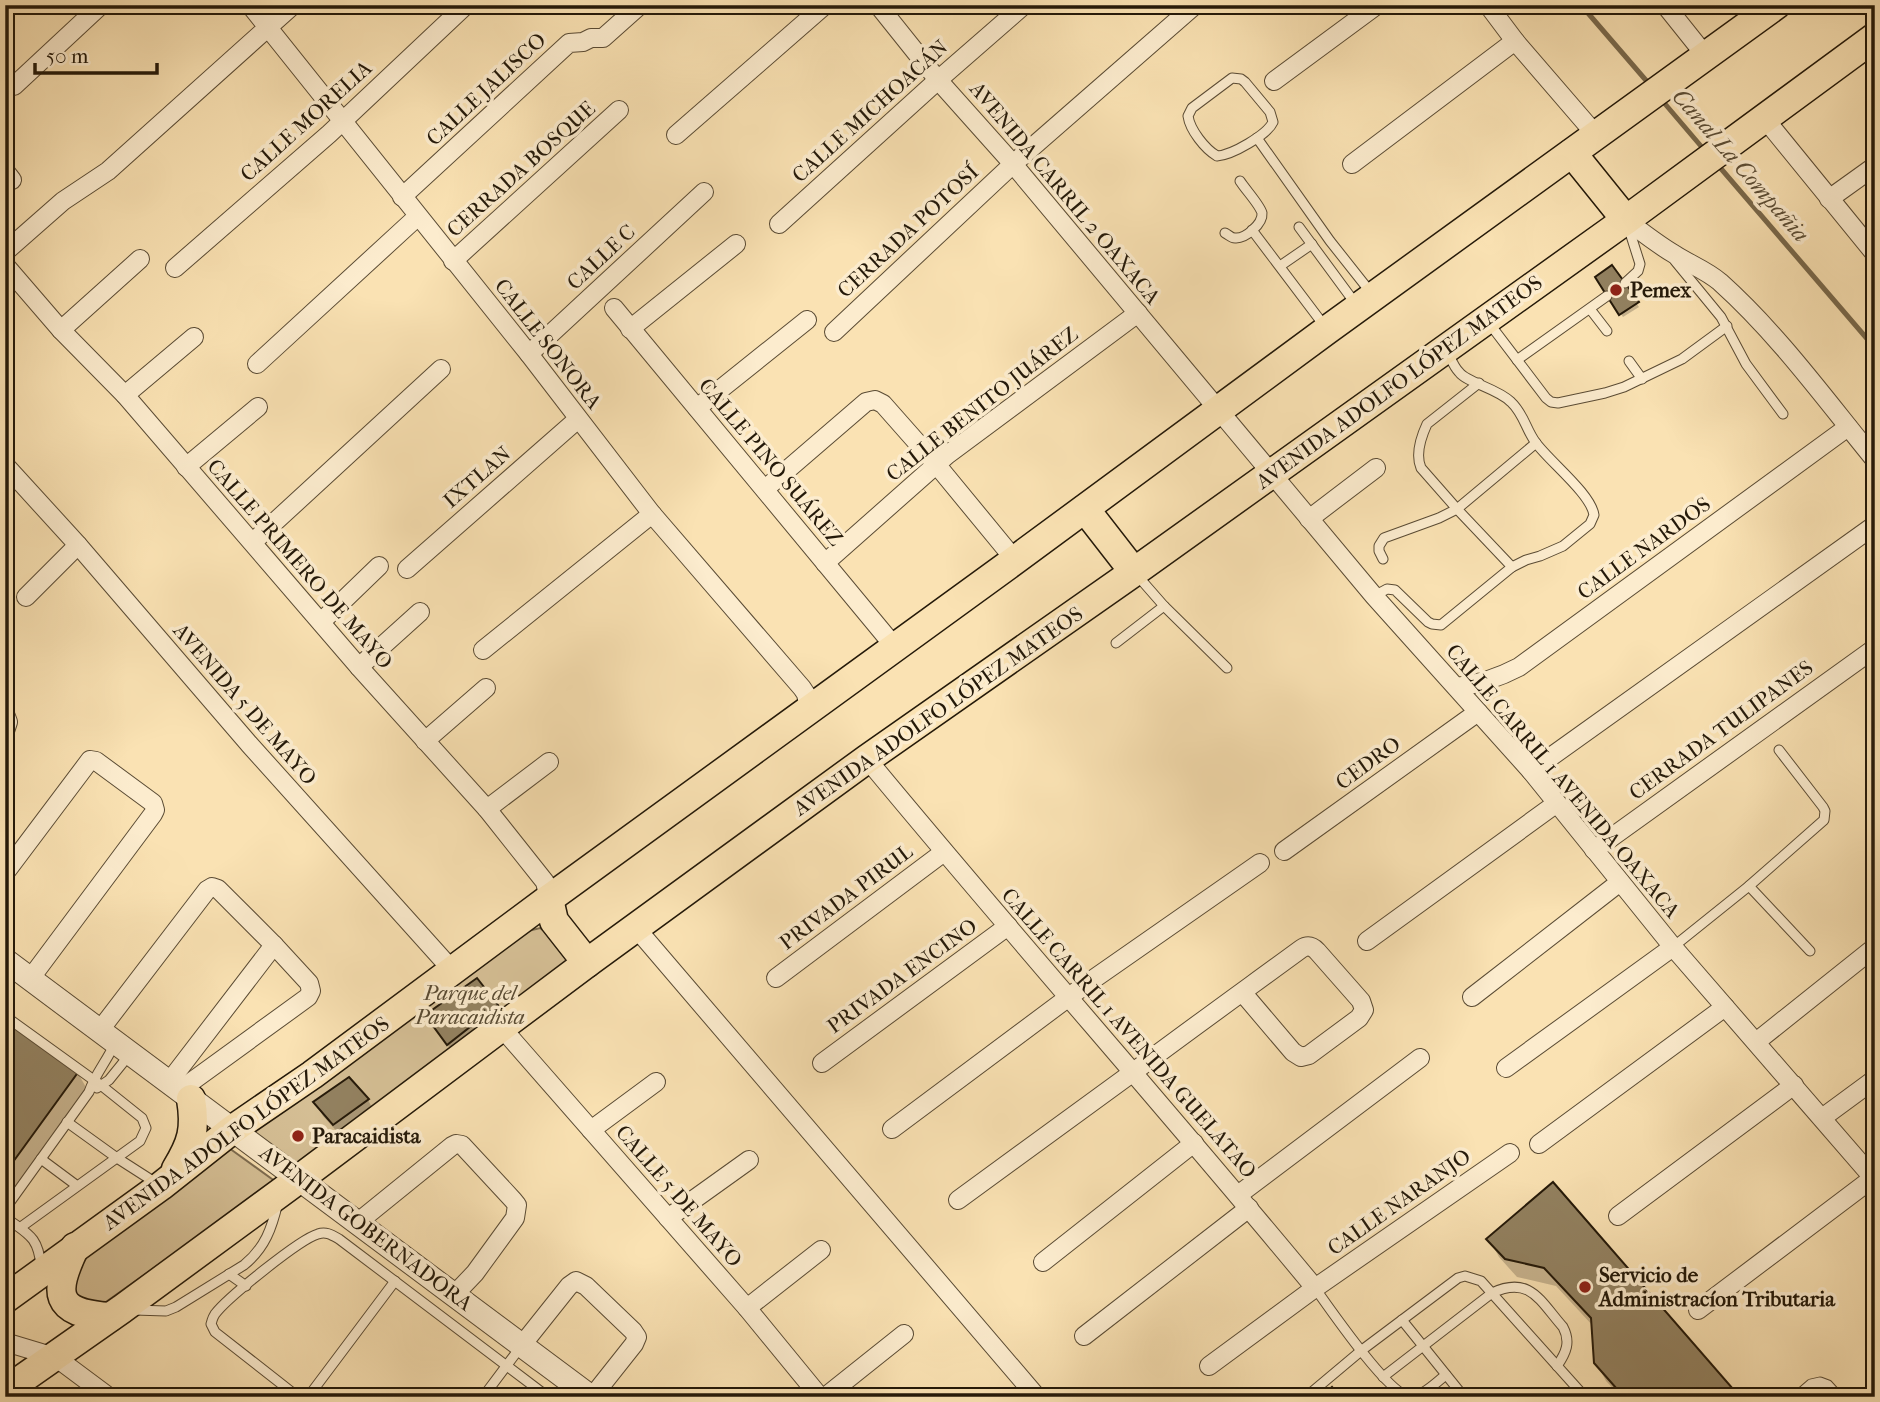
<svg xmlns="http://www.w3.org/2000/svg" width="1880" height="1402" viewBox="0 0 1880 1402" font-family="'IM FELL French Canon',serif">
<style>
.green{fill:#d6c096;stroke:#7d6c50;stroke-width:2}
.shadow{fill:#0003}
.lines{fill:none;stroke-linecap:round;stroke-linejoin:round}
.stream{stroke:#79694c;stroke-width:5}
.building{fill:#938261;stroke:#241909;stroke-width:2}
.service-casing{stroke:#5a4b34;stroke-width:11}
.minor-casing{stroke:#5a4b34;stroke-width:20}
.tertiary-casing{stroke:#5a4b34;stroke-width:25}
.primary-casing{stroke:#241909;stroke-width:31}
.service{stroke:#fcecce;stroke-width:9}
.minor{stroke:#fcecce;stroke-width:18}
.tertiary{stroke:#fcecce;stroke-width:23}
.primary{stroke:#fae2b3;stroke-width:28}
.poi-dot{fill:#8f2418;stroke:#fcecce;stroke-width:2.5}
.labels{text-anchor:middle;stroke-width:7;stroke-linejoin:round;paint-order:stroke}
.street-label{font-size:21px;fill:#241909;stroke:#fcecce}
.poi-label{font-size:21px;font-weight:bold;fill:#241909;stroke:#fcecce;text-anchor:start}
.park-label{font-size:21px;font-style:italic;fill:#594b33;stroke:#fcecce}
.water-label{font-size:23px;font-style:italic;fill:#5c4e36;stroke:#fcecce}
</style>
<rect width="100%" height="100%" fill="#fae2b3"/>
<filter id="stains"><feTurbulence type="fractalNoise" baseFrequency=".00286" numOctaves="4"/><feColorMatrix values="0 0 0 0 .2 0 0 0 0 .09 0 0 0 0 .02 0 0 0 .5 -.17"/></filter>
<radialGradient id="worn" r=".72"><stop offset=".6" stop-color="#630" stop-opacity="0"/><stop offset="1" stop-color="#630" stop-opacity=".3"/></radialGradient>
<g class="green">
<polygon points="540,928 562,944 568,965 298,1164 250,1131 520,933"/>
<polygon points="229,1148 276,1182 103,1304 81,1307 73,1288 79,1263"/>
</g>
<g class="shadow">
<polygon points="1612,268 1639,307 1623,317 1597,278"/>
<polygon points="477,980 505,1019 456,1057 427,1016"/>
<polygon points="5,1020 78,1073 88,1091 15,1190 5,1183"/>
<polygon points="349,1079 368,1100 375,1113 342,1137 323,1116 316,1103"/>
<polygon points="1553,1184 1738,1397 1621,1397 1606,1381 1596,1362 1593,1326 1556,1286 1517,1277 1499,1257 1489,1239"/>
</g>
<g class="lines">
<g class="stream">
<polyline points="1581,5 1650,85"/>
<polyline points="1660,98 1706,152"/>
<polyline points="1717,164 1875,348"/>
</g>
</g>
<g class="building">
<polygon points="1612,265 1639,302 1619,315 1595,277"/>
<polygon points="477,978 498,1005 447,1045 425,1015"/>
<polygon points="5,1018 79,1071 5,1173"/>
<polygon points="349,1077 369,1099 333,1125 313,1102"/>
<polygon points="1553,1182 1740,1397 1624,1397 1594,1363 1591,1318 1544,1268 1505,1259 1486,1239"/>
<polygon points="1332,1387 1341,1397 1321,1397"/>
</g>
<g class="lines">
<g class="service-casing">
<g id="service">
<path d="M1232 78 1241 79 1245 82 1270 112 1273 122C1267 135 1232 155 1217 156 1205 149 1190 130 1188 116L1192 108Z"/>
<polyline points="1257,138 1330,241 1372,294"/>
<polyline points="1299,227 1355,303"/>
<polyline points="1252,230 1326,328"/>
<path d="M1225 233C1229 235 1231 238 1235 238 1245 239 1263 224 1262 213 1260 205 1245 189 1240 181"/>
<polyline points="1675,261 1721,317 1746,364 1783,414"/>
<polyline points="1280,266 1312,244"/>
<polyline points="1625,283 1638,271 1640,264 1627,223"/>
<polyline points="1590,309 1607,331"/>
<polyline points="1489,323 1546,398 1551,402 1558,403 1605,393 1624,387 1682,359 1727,326"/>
<polyline points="1517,360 1607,296"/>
<polyline points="1629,361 1642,379"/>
<path d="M1479 383 1427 424C1421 437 1415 454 1421 468L1457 509 1512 567"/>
<polyline points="1383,559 1379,551 1379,546 1384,538 1439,518 1457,509 1536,443"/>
<polyline points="1136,574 1164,606 1227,668"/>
<path d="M1374 596 1387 589 1395 590 1428 622 1432 624 1441 625 1512 567 1526 560 1540 556 1563 546 1590 524 1594 515C1591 494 1550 462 1536 443 1526 430 1524 414 1511 402 1497 388 1467 383 1459 372 1454 367 1451 359 1448 353"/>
<polyline points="1116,643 1164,606"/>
<polyline points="1749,886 1810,951"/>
<polyline points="1673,947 1749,886 1824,820 1825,811 1823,807 1779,750"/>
<polyline points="5,1016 102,1086 142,1118 146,1128 140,1141 21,1227"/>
<polyline points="97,1088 109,1080 130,1054"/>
<polyline points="67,1122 117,1158 156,1183"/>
<polyline points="41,1159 76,1185"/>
<path d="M5 1209 89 1092C95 1074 107 1061 115 1043"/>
<path d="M5 1217C27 1234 38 1235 41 1266"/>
<polyline points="229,1274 246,1286"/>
<path d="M1315 1288C1330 1309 1387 1392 1408 1396 1422 1398 1436 1382 1446 1375"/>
<path d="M134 1310 166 1311 176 1307 244 1265C265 1248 272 1228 278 1202"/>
<polyline points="1402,1320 1464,1397"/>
<path d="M1383 1377 1492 1293C1530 1275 1540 1301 1563 1327 1571 1342 1566 1353 1557 1366"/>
<path d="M298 1397 215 1332 211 1324C213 1318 212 1319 215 1314 227 1298 300 1239 318 1234 326 1231 332 1235 339 1239L548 1397"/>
<polyline points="308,1397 395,1281"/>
<polyline points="483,1397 522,1345"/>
<polyline points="1306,1397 1362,1350 1458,1278 1465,1276 1481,1281 1585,1397"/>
<polyline points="1796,1397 1811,1384 1820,1382 1828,1385 1839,1397"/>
</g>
</g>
<g class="minor-casing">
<g id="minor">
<polyline points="250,5 529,354 652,514 802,688 806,694 809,709"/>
<polyline points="878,5 938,80 1013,164 1374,596 1531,771 1673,947 1875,1180"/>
<polyline points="1488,5 1515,41 1596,135"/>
<polyline points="1665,5 1705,55"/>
<polyline points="1274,81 1377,5"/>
<polyline points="14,86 101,5"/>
<polyline points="1765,119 1875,254"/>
<polyline points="676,135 825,5"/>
<polyline points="1352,164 1515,41"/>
<polyline points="5,171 12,180"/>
<polyline points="402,197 569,43 583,42 591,38 603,38 640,5"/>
<polyline points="1829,199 1875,166"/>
<path d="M1626 220C1642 232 1657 244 1674 254 1689 264 1706 270 1720 282 1779 335 1825 399 1875 460"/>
<polyline points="779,224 938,80 1024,5"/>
<polyline points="5,252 63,201 108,171 293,5"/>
<polyline points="453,261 619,110"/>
<polyline points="5,265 61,330 125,395 359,667 487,809 545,882 549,899"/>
<polyline points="175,268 329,134 466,5"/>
<polyline points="614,308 894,646"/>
<polyline points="630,329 736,244"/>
<polyline points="61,330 140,259"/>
<polyline points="834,332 1013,164 1195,5"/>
<polyline points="529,354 704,192"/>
<polyline points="257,364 417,217"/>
<polyline points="125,395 194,337"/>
<polyline points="697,408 807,320"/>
<polyline points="5,465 78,545 249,744 453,971"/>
<polyline points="186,467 258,407"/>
<polyline points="765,489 866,402 875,400 883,404 936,464 1015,560"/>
<polyline points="1309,519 1376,468"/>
<polyline points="253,542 441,369"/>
<polyline points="825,563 947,455 1138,313"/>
<polyline points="407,569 578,419"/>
<polyline points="26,597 78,545"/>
<polyline points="321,622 379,566"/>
<polyline points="483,650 652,514"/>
<polyline points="359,667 420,612"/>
<path d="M1457 687C1480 684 1498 678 1519 667L1848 427"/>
<polyline points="5,714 8,722 5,731"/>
<polyline points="425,741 486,688"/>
<path d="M867 759C1014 937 1168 1110 1315 1288"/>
<polyline points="1531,771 1875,525"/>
<polyline points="487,809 549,762"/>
<polyline points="1594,850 1875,648"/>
<polyline points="1284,851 1478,712"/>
<polyline points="5,873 90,760 96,761 153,803 155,810 153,814 30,979"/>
<polyline points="636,928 1037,1397"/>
<polyline points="1367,941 1557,803"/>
<polyline points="776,978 944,852"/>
<polyline points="1472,997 1620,882"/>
<polyline points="501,1027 747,1308 820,1397"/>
<polyline points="100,1030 207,890 212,887 218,889 274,945 309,983 311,991 308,997 180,1090"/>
<polyline points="1756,1042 1875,947"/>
<polyline points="822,1063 1008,926"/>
<polyline points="1506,1068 1673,947"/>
<polyline points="169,1082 274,945"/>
<polyline points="1822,1118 1875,1079"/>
<polyline points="892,1129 1085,985 1260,863"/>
<polyline points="591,1130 656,1082"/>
<polyline points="1539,1144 1725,1007"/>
<polyline points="1238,1195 1420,1058"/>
<path d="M958 1200 1132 1073C1188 1031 1245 990 1301 949 1307 945 1312 946 1317 951L1361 1001 1364 1010 1359 1018 1309 1055 1301 1057 1293 1052 1242 992"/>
<polyline points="1618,1216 1794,1085"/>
<polyline points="668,1218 749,1160"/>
<polyline points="357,1223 452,1146 456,1144 462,1145 513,1200 517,1205 515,1218 475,1273 454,1295"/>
<polyline points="1043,1262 1194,1143"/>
<polyline points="747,1308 821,1250"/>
<polyline points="1698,1310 1873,1178"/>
<polyline points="1084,1336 1249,1208"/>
<polyline points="5,1342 45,1354 62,1362 109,1397"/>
<polyline points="522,1345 569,1286 576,1281 586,1286 633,1331 637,1337 634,1344 592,1397"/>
<polyline points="1209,1366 1315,1288 1510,1153"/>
<polyline points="825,1397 904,1334"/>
</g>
</g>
<g class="tertiary-casing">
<polyline id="tertiary" points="5,960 591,1397"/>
</g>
<g class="primary-casing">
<g id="primary">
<polyline points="1572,153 1626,220"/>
<polyline points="1085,509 1134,572"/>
<polyline points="549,899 554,921 587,963"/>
<path d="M176 1169C192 1143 196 1129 191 1099"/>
<path d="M75 1247C53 1293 53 1313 110 1317"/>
<polyline points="5,1299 161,1186 233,1129 312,1075 546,901 1015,560 1327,330 1776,5"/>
<polyline points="5,1391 122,1309 299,1179 587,963 867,759 1134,572 1626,220 1875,37"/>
</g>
</g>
<use href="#service" class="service"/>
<use href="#minor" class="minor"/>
<use href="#tertiary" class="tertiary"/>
<use href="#primary" class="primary"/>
</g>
<g class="poi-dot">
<circle cx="1616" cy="290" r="7"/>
<circle cx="298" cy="1136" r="7"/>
<circle cx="1585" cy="1287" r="7"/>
</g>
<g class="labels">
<g class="street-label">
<text transform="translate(486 89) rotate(-43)" y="7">CALLE JALISCO</text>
<text transform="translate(870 111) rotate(-42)" y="7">CALLE MICHOACÁN</text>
<text transform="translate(306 121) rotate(-42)" y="7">CALLE MORELIA</text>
<text transform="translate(521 169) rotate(-42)" y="7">CERRADA BOSQUE</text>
<text transform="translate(1065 193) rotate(50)" y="7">AVENIDA CARRIL 2 OAXACA</text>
<text transform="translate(908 231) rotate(-43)" y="7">CERRADA POTOSÍ</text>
<text transform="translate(601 257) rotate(-43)" y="7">CALLE C</text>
<text transform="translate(548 344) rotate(52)" y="7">CALLE SONORA</text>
<text transform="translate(1399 382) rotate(-36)" y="7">AVENIDA ADOLFO LÓPEZ MATEOS</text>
<text transform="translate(982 404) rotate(-38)" y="7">CALLE BENITO JUÁREZ</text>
<text transform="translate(771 462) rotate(50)" y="7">CALLE PINO SUÁREZ</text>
<text transform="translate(477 477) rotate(-41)" y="7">IXTLAN</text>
<text transform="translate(1644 548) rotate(-36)" y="7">CALLE NARDOS</text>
<text transform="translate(300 564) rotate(49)" y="7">CALLE PRIMERO DE MAYO</text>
<text transform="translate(245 704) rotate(49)" y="7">AVENIDA 5 DE MAYO</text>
<text transform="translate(938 711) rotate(-35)" y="7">AVENIDA ADOLFO LÓPEZ MATEOS</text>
<text transform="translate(1721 730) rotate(-36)" y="7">CERRADA TULIPANES</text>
<text transform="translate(1368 763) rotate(-36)" y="7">CEDRO</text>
<text transform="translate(1563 781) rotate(50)" y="7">CALLE CARRIL 1 AVENIDA OAXACA</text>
<text transform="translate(846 897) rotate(-37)" y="7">PRIVADA PIRUL</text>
<text transform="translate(902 976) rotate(-36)" y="7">PRIVADA ENCINO</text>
<text transform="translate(1129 1033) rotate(49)" y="7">CALLE CARRIL 1 AVENIDA GUELATAO</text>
<text transform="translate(246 1123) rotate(-36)" y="7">AVENIDA ADOLFO LÓPEZ MATEOS</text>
<text transform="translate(679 1196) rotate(49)" y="7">CALLE 5 DE MAYO</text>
<text transform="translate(1399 1202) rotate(-35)" y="7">CALLE NARANJO</text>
<text transform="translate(366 1228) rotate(37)" y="7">AVENIDA GOBERNADORA</text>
</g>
<g class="poi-label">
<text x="1630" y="297">Pemex</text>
<text x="312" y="1143">Paracaidista</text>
<text x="1599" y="1282">Servicio de<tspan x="1599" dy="24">Administracíon Tributaria</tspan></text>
</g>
<g class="park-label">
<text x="470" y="1000">Parque del<tspan x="470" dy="24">Paracaidista</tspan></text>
</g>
<g class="water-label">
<text transform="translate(1741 165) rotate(49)" y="8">Canal La Compañia</text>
</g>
</g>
<rect width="1880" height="1402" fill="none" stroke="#fae2b3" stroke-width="28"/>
<rect x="7" y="7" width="1866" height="1388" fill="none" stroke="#241909" stroke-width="3.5"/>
<rect x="14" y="14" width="1852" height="1374" fill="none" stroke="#241909" stroke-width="2"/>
<path d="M35 63v10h122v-10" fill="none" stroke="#241909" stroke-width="3.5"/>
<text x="46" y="63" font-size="21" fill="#241909" stroke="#fcecce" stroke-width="5" paint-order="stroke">50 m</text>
<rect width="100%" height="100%" filter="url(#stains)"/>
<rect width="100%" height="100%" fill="url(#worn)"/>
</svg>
